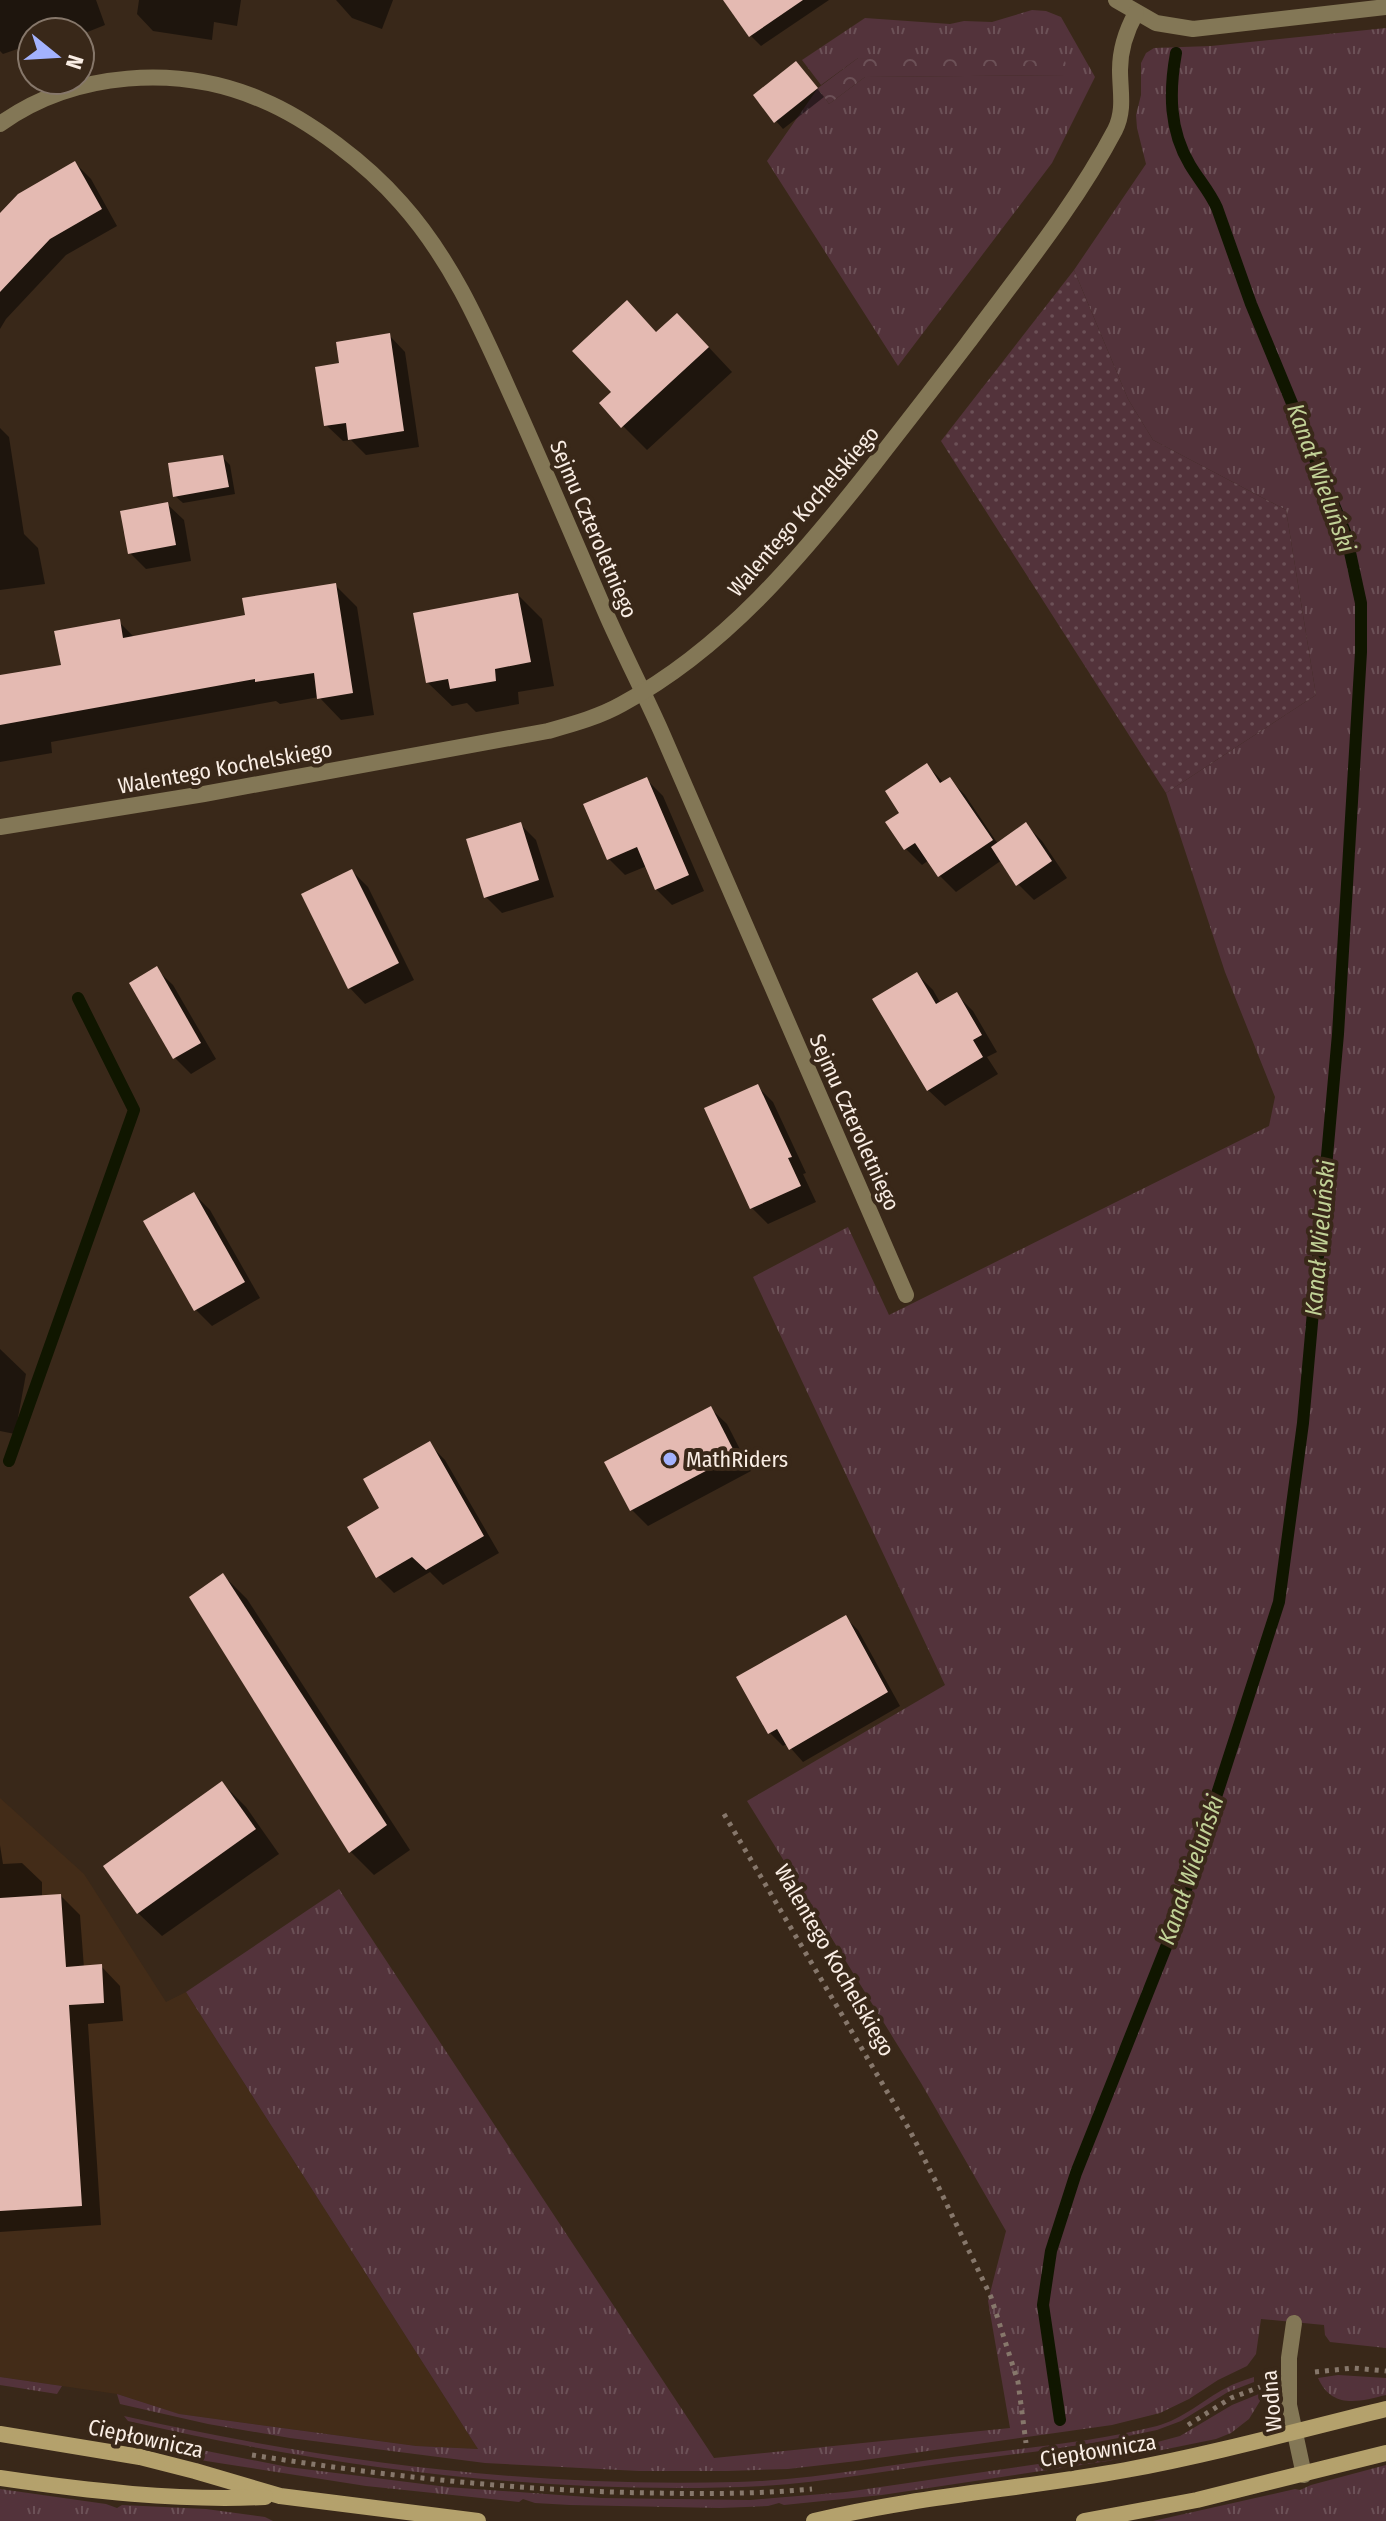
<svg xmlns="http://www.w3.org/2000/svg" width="1386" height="2521" viewBox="0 0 1386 2521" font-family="'Fira Sans Condensed',sans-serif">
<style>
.built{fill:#432c18}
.grass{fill:url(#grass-tufts)}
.forest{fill:url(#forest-crowns)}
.park{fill:url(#park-dots)}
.shadow{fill:#0007}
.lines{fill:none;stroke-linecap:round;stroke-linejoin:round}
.stream{stroke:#101600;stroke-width:12}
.building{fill:#e4bab2}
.path{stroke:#86776b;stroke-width:5;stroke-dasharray:4 6;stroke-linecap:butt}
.minor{stroke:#837756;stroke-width:16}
.secondary{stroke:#b4a16c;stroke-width:16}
.poi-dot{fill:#a3b2fd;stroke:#392819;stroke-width:3}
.labels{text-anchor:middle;stroke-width:8;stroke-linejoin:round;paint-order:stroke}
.street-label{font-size:22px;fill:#f9ede4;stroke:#392819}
.poi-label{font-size:22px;fill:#f9ede4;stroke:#392819;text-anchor:start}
.water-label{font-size:24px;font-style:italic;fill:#c1d196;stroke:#392819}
</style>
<defs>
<pattern id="grass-tufts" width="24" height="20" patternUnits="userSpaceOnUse" patternTransform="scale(2)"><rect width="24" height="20" fill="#53333b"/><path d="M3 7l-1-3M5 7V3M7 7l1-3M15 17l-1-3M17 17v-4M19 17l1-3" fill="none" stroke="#6c5157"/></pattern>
<pattern id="forest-crowns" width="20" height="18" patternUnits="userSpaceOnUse" patternTransform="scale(2)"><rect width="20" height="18" fill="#53333b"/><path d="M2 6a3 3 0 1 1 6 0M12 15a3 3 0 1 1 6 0" fill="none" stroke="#6c5157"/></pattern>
<pattern id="park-dots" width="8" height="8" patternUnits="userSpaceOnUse" patternTransform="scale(2)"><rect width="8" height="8" fill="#53333b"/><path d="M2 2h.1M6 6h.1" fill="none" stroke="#6c5157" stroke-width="1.8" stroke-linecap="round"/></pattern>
</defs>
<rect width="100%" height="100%" fill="#392819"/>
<polygon class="built" points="0,1798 84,1874 166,2002 186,1992 478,2449 416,2446 178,2414 117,2394 0,2377"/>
<g class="grass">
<polygon points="1032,10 1046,11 1061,17 1095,77 1052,163 898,366 767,161 818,88 829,104 865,77 1068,75 858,58 821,85 802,60 865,18 950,24 964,21 992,22"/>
<polygon points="1386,28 1386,2348 1330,2342 1325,2335 1324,2325 1261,2319 1256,2354 1247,2366 1218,2380 1189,2399 1160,2413 1112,2425 857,2461 788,2469 727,2471 639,2471 485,2463 290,2438 208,2424 120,2404 117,2394 179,2414 416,2446 478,2449 186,1992 339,1889 714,2458 1010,2428 988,2301 1006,2231 921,2083 747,1801 945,1685 753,1277 848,1227 889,1315 1269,1126 1275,1097 1225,972 1166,793 1316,695 1286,510 1153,440 1128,399 1074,270 1146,164 1137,128 1136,115 1141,95 1141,63 1146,53 1154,48 1211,46"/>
<path d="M1338 2375 1386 2378V2395C1358 2402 1332 2409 1318 2378Z"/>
<polygon points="0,2377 62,2386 57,2394 0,2385"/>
<path d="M1254 2377V2382L1228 2392 1181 2421 1157 2430 1133 2435C1074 2448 1014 2454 954 2462 890 2470 827 2482 763 2486 554 2496 331 2468 128 2421L124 2416C324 2461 532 2488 737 2482 813 2480 885 2465 960 2456 1025 2448 1093 2442 1157 2426 1183 2419 1203 2400 1226 2388 1235 2383 1245 2380 1254 2377Z"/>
<polygon points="1259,2394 1260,2401 1249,2419 1231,2433 1216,2439 1108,2461 882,2495 784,2505 779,2503 768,2506 720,2508 570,2505 535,2503 523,2499 519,2502 366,2486 206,2461 181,2456 178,2452 158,2450 146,2439 288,2467 447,2487 601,2498 750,2500 846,2492 1120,2452 1180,2436 1232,2405"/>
<polygon points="1386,2465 1386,2521 1153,2521 1295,2489 1300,2490 1311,2485"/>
<polygon points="0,2489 106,2504 117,2508 122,2505 206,2509 265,2517 273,2521 0,2521"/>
</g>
<polygon class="forest" points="858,58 1065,61 1069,75 865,77 829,104 818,88"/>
<polygon class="park" points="1074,270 1128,399 1153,440 1286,510 1316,695 1166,793 941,441"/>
<g class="shadow">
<polygon points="0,0 96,0 105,25 80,35 80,32 32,32 32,49 26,46 3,54 0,51"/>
<polygon points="139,0 241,0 237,26 214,22 212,40 153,31 137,14"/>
<polygon points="336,0 393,0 382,29 352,18"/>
<polygon points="725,0 829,0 761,46 750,35"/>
<polygon points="803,71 824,97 783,129 776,121"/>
<polygon points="75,163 91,179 117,226 66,255 6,319 0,329 0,216"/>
<polygon points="657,334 701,339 732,372 647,450 601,404 613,392"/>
<polygon points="389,335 405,352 419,447 366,455 351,440 343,441 326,425 341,365"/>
<polygon points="0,428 9,437 24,534 38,548 45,584 0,590"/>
<polygon points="223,458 230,465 235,494 183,503 175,496"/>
<polygon points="167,504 184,520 191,561 146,569 130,553"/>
<polygon points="335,585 357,607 374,715 341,720 319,697 280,704 276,701 51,742 52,753 0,762 0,676 63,667 119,622 135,638 247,617"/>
<polygon points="518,595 542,619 554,686 518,692 519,704 476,712 467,703 452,706 427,682"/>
<polygon points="927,765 944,783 949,779 965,795 998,844 1026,825 1042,841 1067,878 1034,900 1018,884 1002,860 956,892 940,876 929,860 922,865 906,849 888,823 902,813"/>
<polygon points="647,780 663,796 704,891 672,905 656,889 647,866 625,875 609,859"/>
<polygon points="520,824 536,840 554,897 502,913 486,897"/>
<polygon points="352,871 368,887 414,980 365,1004 349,987"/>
<polygon points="156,969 173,985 216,1059 191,1074 175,1058 132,984"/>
<polygon points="917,974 933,990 941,1004 957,995 973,1011 997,1052 987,1057 998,1074 945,1106 928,1090"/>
<polygon points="757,1086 773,1102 806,1173 803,1174 816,1202 768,1224 752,1208"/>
<polygon points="194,1194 210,1210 260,1298 212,1326 196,1310 146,1222"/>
<polygon points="0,1349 26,1374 15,1434 0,1431"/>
<polygon points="710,1408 727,1424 751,1471 648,1526 632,1510"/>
<polygon points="429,1444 445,1460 499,1553 443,1585 430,1572 394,1593 378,1577 382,1508"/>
<polygon points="223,1575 247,1599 410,1850 374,1875 350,1851"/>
<polygon points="845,1617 858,1630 900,1706 803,1762 787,1744 783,1746 770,1733 738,1678"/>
<polygon points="222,1783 246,1807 279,1854 162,1936 138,1913"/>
<polygon points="0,1845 3,1864 22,1863 42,1882 42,1897 61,1896 80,1915 84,1968 101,1966 120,1986 123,2021 88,2024 101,2225 0,2232"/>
</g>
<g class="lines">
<g class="stream">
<polyline points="9,1461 134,1110 78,998"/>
<path d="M1060 2420 1043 2305 1051 2251 1076 2173 1174 1927 1279 1602 1303 1423 1338 1034 1361 652V603L1346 534 1251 304 1217 208C1210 192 1199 180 1190 165 1169 130 1169 92 1176 53"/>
</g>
</g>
<g class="building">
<polygon points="723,0 803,0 749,37"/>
<polygon points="796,61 818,88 774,123 753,95"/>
<polygon points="75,161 102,209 50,239 0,292 0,213 18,194"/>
<polygon points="627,300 656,332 677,313 709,347 621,428 599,403 611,392 572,351"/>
<polygon points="390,333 404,431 348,440 346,423 324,426 315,367 339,363 336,342"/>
<polygon points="223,455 229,487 173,497 168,463"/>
<polygon points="168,502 176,545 128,554 120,511"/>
<polygon points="336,583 353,693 317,699 314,673 255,682 255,679 0,725 0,675 61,665 54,631 120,619 123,638 245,615 242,598"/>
<polygon points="518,593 531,662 495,669 496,681 450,689 448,679 426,683 413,613"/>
<polygon points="927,763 940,783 950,777 993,840 938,877 915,843 904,850 885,822 899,813 885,791"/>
<polygon points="647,777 689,875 655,890 637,847 607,860 583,804"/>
<polygon points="521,822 539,880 484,898 466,839"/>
<polygon points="1026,822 1052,861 1016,886 991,847"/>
<polygon points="352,869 399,963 348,989 301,894"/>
<polygon points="157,966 201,1043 173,1059 129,983"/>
<polygon points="917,972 936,1004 957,992 982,1035 973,1040 983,1057 927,1091 872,999"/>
<polygon points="758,1084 792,1157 788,1158 801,1186 750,1209 704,1108"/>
<polygon points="194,1192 245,1282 194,1311 143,1221"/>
<polygon points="711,1406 736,1455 630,1511 604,1462"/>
<polygon points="430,1441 484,1536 426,1570 412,1557 376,1578 347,1527 379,1508 363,1479"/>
<polygon points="223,1573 387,1825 349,1853 189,1597"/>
<polygon points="846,1615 888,1692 789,1750 777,1729 768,1734 736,1677"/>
<polygon points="222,1781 256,1829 137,1914 103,1866"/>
<polygon points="61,1894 66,1967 102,1964 104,2003 69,2005 82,2206 0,2211 0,1898"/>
</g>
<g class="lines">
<g class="path">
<polyline points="724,1814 909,2129 938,2186 991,2297 1018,2382 1026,2443"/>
<polyline points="1315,2372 1353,2368 1386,2371"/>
<polyline points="1188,2425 1231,2398 1260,2387"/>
<path d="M252 2455C385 2476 519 2491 653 2493 706 2494 759 2494 812 2489"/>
</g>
<g class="minor">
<polyline points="1116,0 1156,23 1193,29 1386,7"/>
<path d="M0 124C74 71 179 64 262 100 310 120 367 164 401 203 452 260 481 328 512 397 545 470 576 544 608 618 625 656 644 693 661 731 742 919 824 1107 906 1295"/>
<path d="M0 827 204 794 548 731C573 724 599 717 622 704 724 649 800 558 871 468 903 427 935 386 967 344 1018 275 1075 206 1115 130 1125 110 1120 91 1120 70 1120 49 1126 31 1136 13"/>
<polyline points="1294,2323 1289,2358 1289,2405 1304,2475"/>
</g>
<g class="secondary">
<polyline points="0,2434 140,2457 195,2471 280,2496 478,2521"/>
<path d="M0 2478C88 2491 176 2501 265 2497"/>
<path d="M814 2521C917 2496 1022 2489 1126 2470 1213 2454 1300 2430 1386 2409"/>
<polyline points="1084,2521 1197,2500 1386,2453"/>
</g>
</g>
<circle class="poi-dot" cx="670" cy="1459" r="8"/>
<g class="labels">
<g class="street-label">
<text transform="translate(803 511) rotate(-49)" y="8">Walentego Kochelskiego</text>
<text transform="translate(594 529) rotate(67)" y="8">Sejmu Czteroletniego</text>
<text transform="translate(225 767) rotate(-10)" y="8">Walentego Kochelskiego</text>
<text transform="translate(855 1122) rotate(66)" y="8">Sejmu Czteroletniego</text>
<text transform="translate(835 1960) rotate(60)" y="8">Walentego Kochelskiego</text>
<text transform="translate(1271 2401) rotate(-95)" y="8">Wodna</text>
<text transform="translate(146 2438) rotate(12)" y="8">Ciepłownicza</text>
<text transform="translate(1098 2450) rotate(-9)" y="8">Ciepłownicza</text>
</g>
<g class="poi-label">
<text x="686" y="1467">MathRiders</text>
</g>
<g class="water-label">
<text transform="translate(1321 478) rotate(70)" y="8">Kanał Wieluński</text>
<text transform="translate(1320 1238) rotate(-85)" y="8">Kanał Wieluński</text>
<text transform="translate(1191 1870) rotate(-71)" y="8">Kanał Wieluński</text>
</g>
</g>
<g transform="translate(56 56) rotate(108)"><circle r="38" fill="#392819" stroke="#86776a" stroke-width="2"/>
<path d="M0-6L14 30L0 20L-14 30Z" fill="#a3b2fd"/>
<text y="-12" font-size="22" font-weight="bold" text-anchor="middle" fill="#f9ede4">N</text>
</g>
</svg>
